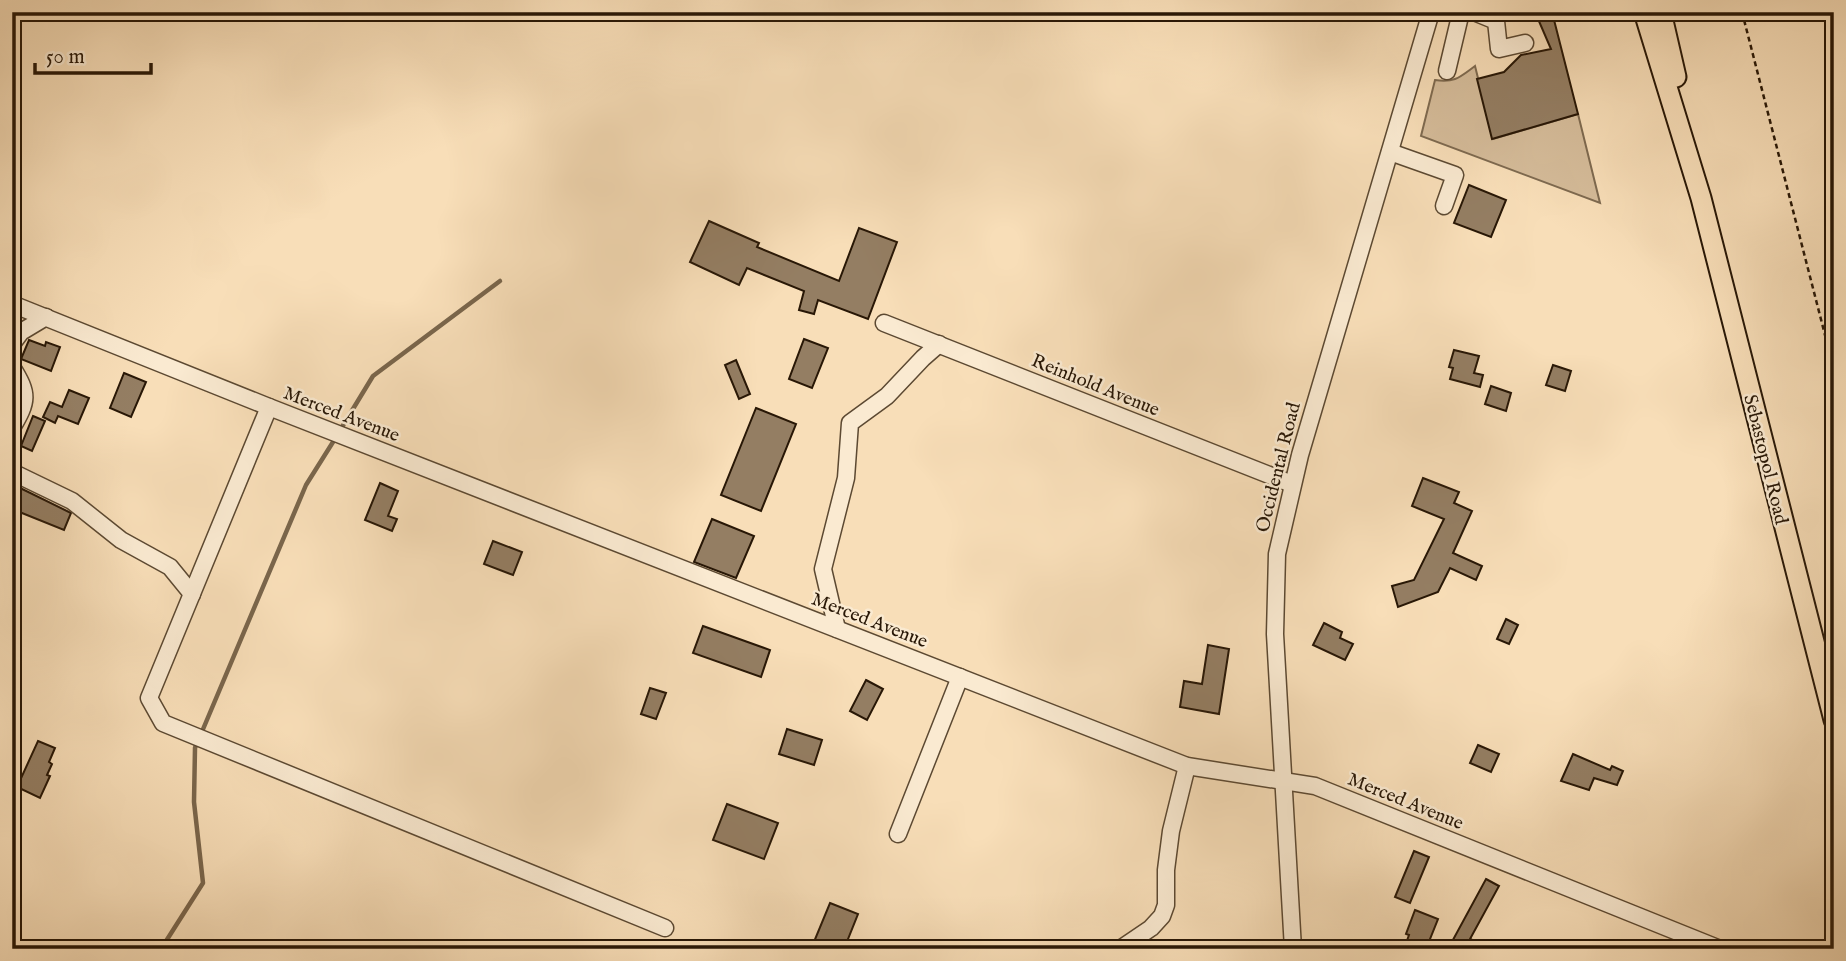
<svg xmlns="http://www.w3.org/2000/svg" width="1846" height="961" viewBox="0 0 1846 961" font-family="'IM FELL English',serif">
<style>
.green{fill:#d5bc9a;stroke:#7e6a50;stroke-width:2}
.lines{fill:none;stroke-linecap:round;stroke-linejoin:round}
.stream{stroke:#7a664c;stroke-width:4.5}
.building{fill:#947e63;stroke:#281706;stroke-width:2}
.minor-casing{stroke:#5c4932;stroke-width:19}
.major-casing{stroke:#281706;stroke-width:23}
.path{stroke:#281706;stroke-width:2.5;stroke-dasharray:5 3.5;stroke-linecap:butt}
.minor{stroke:#faead1;stroke-width:16}
.major{stroke:#f8deb8;stroke-width:19}
.labels{text-anchor:middle;stroke-width:5;stroke-linejoin:round;paint-order:stroke}
.street-label{font-size:19px;fill:#281706;stroke:#faead1}
</style>
<rect width="100%" height="100%" fill="#f8deb8"/>
<filter id="stains"><feTurbulence type="fractalNoise" baseFrequency=".00286" numOctaves="4"/><feColorMatrix values="0 0 0 0 .2 0 0 0 0 .09 0 0 0 0 .02 0 0 0 .5 -.17"/></filter>
<radialGradient id="worn" r=".72"><stop offset=".6" stop-color="#630" stop-opacity="0"/><stop offset="1" stop-color="#630" stop-opacity=".3"/></radialGradient>
<path class="green" d="M1475 66 1493 139 1578 114 1600 203 1421 136 1435 80C1455 83 1460 77 1475 66Z"/>
<g class="lines">
<g class="stream">
<polyline points="342,427 373,376 500,281"/>
<polyline points="201,734 306,485 333,442"/>
<polyline points="161,949 203,883 194,802 195,748 197,742"/>
</g>
</g>
<g class="building">
<polygon points="1535,12 1552,12 1578,114 1492,139 1477,79 1504,72 1521,55 1551,49"/>
<polygon points="1469,185 1506,200 1491,237 1454,223"/>
<polygon points="709,221 759,243 757,247 839,281 859,228 897,242 868,319 818,300 814,314 799,310 804,291 747,268 739,285 690,262"/>
<polygon points="804,339 828,348 812,388 789,379"/>
<polygon points="29,340 45,346 46,342 60,347 51,371 21,359"/>
<polygon points="1454,350 1479,356 1474,373 1483,375 1480,387 1450,379 1453,368 1449,367"/>
<polygon points="736,360 750,394 739,399 725,365"/>
<polygon points="1553,365 1571,371 1565,391 1546,385"/>
<polygon points="124,373 146,382 131,417 110,408"/>
<polygon points="1491,386 1511,393 1506,411 1485,404"/>
<polygon points="69,390 89,398 78,424 58,416 55,423 43,417 50,402 62,407"/>
<polygon points="756,408 796,424 761,511 721,495"/>
<polygon points="33,416 45,421 32,451 21,446"/>
<polygon points="1423,478 1459,492 1454,503 1472,511 1453,553 1482,566 1476,580 1450,568 1438,592 1398,607 1392,586 1414,580 1444,519 1412,506"/>
<polygon points="380,483 398,491 388,516 397,519 392,531 365,520"/>
<polygon points="12,484 71,513 64,530 12,509"/>
<polygon points="712,519 754,536 736,578 694,562"/>
<polygon points="493,541 522,552 513,575 484,564"/>
<polygon points="1506,619 1518,625 1509,644 1497,639"/>
<polygon points="1324,623 1342,632 1340,638 1353,644 1345,660 1313,645"/>
<polygon points="703,626 770,650 761,677 693,653"/>
<polygon points="1208,645 1229,649 1219,714 1180,707 1184,681 1202,684"/>
<polygon points="866,680 883,689 867,720 850,711"/>
<polygon points="650,688 666,693 656,719 641,714"/>
<polygon points="787,729 822,740 814,765 779,754"/>
<polygon points="38,741 55,748 49,762 52,764 47,775 50,776 40,798 17,787"/>
<polygon points="1478,745 1499,754 1491,772 1470,763"/>
<polygon points="1573,754 1610,770 1612,766 1623,771 1617,785 1594,778 1589,790 1561,781"/>
<polygon points="727,804 778,823 764,859 713,840"/>
<polygon points="1414,851 1429,857 1410,903 1395,897"/>
<polygon points="1486,879 1499,886 1470,939 1493,949 1448,949"/>
<polygon points="830,903 858,914 844,949 811,949"/>
<polygon points="1415,910 1438,919 1426,949 1404,949 1409,935 1406,934"/>
</g>
<g class="lines">
<g class="minor-casing">
<g id="minor">
<polyline points="1474,12 1496,21 1499,49 1525,43"/>
<polyline points="1447,71 1461,12"/>
<polyline points="1390,152 1455,175 1444,206"/>
<polyline points="12,304 269,407 1187,766 1315,786 1720,949"/>
<polyline points="884,323 1292,484"/>
<polyline points="12,344 21,332 46,317"/>
<path d="M12 367C29 394 28 401 12 428"/>
<polyline points="269,407 149,698 163,723 665,928"/>
<polyline points="12,472 72,501 121,540 170,567 192,594"/>
<polyline points="837,629 823,569 846,478 850,423 887,396 923,358 939,344"/>
<polyline points="898,834 960,677"/>
<polyline points="1120,949 1151,928 1162,916 1166,905 1166,870 1171,831 1187,766"/>
<polyline points="1293,949 1275,634 1277,554 1300,455 1431,12"/>
</g>
</g>
<g class="major-casing">
<g id="major">
<polyline points="1644,12 1701,198 1834,720"/>
<polyline points="1661,12 1676,77"/>
</g>
</g>
<polyline class="path" points="1742,12 1834,370"/>
<use href="#minor" class="minor"/>
<use href="#major" class="major"/>
</g>
<g class="labels">
<g class="street-label">
<text transform="translate(1096 384) rotate(22)" y="7">Reinhold Avenue</text>
<text transform="translate(342 413) rotate(21)" y="7">Merced Avenue</text>
<text transform="translate(1767 459) rotate(76)" y="7">Sebastopol Road</text>
<text transform="translate(1277 467) rotate(-76)" y="7">Occidental Road</text>
<text transform="translate(870 619) rotate(21)" y="7">Merced Avenue</text>
<text transform="translate(1406 800) rotate(22)" y="7">Merced Avenue</text>
</g>
</g>
<rect width="1846" height="961" fill="none" stroke="#f8deb8" stroke-width="42"/>
<rect x="14" y="14" width="1818" height="933" fill="none" stroke="#281706" stroke-width="3.5"/>
<rect x="21" y="21" width="1804" height="919" fill="none" stroke="#281706" stroke-width="2"/>
<path d="M35 63v10h116v-10" fill="none" stroke="#281706" stroke-width="3.5"/>
<text x="46" y="63" font-size="21" fill="#281706" stroke="#faead1" stroke-width="5" paint-order="stroke">50 m</text>
<rect width="100%" height="100%" filter="url(#stains)"/>
<rect width="100%" height="100%" fill="url(#worn)"/>
</svg>
